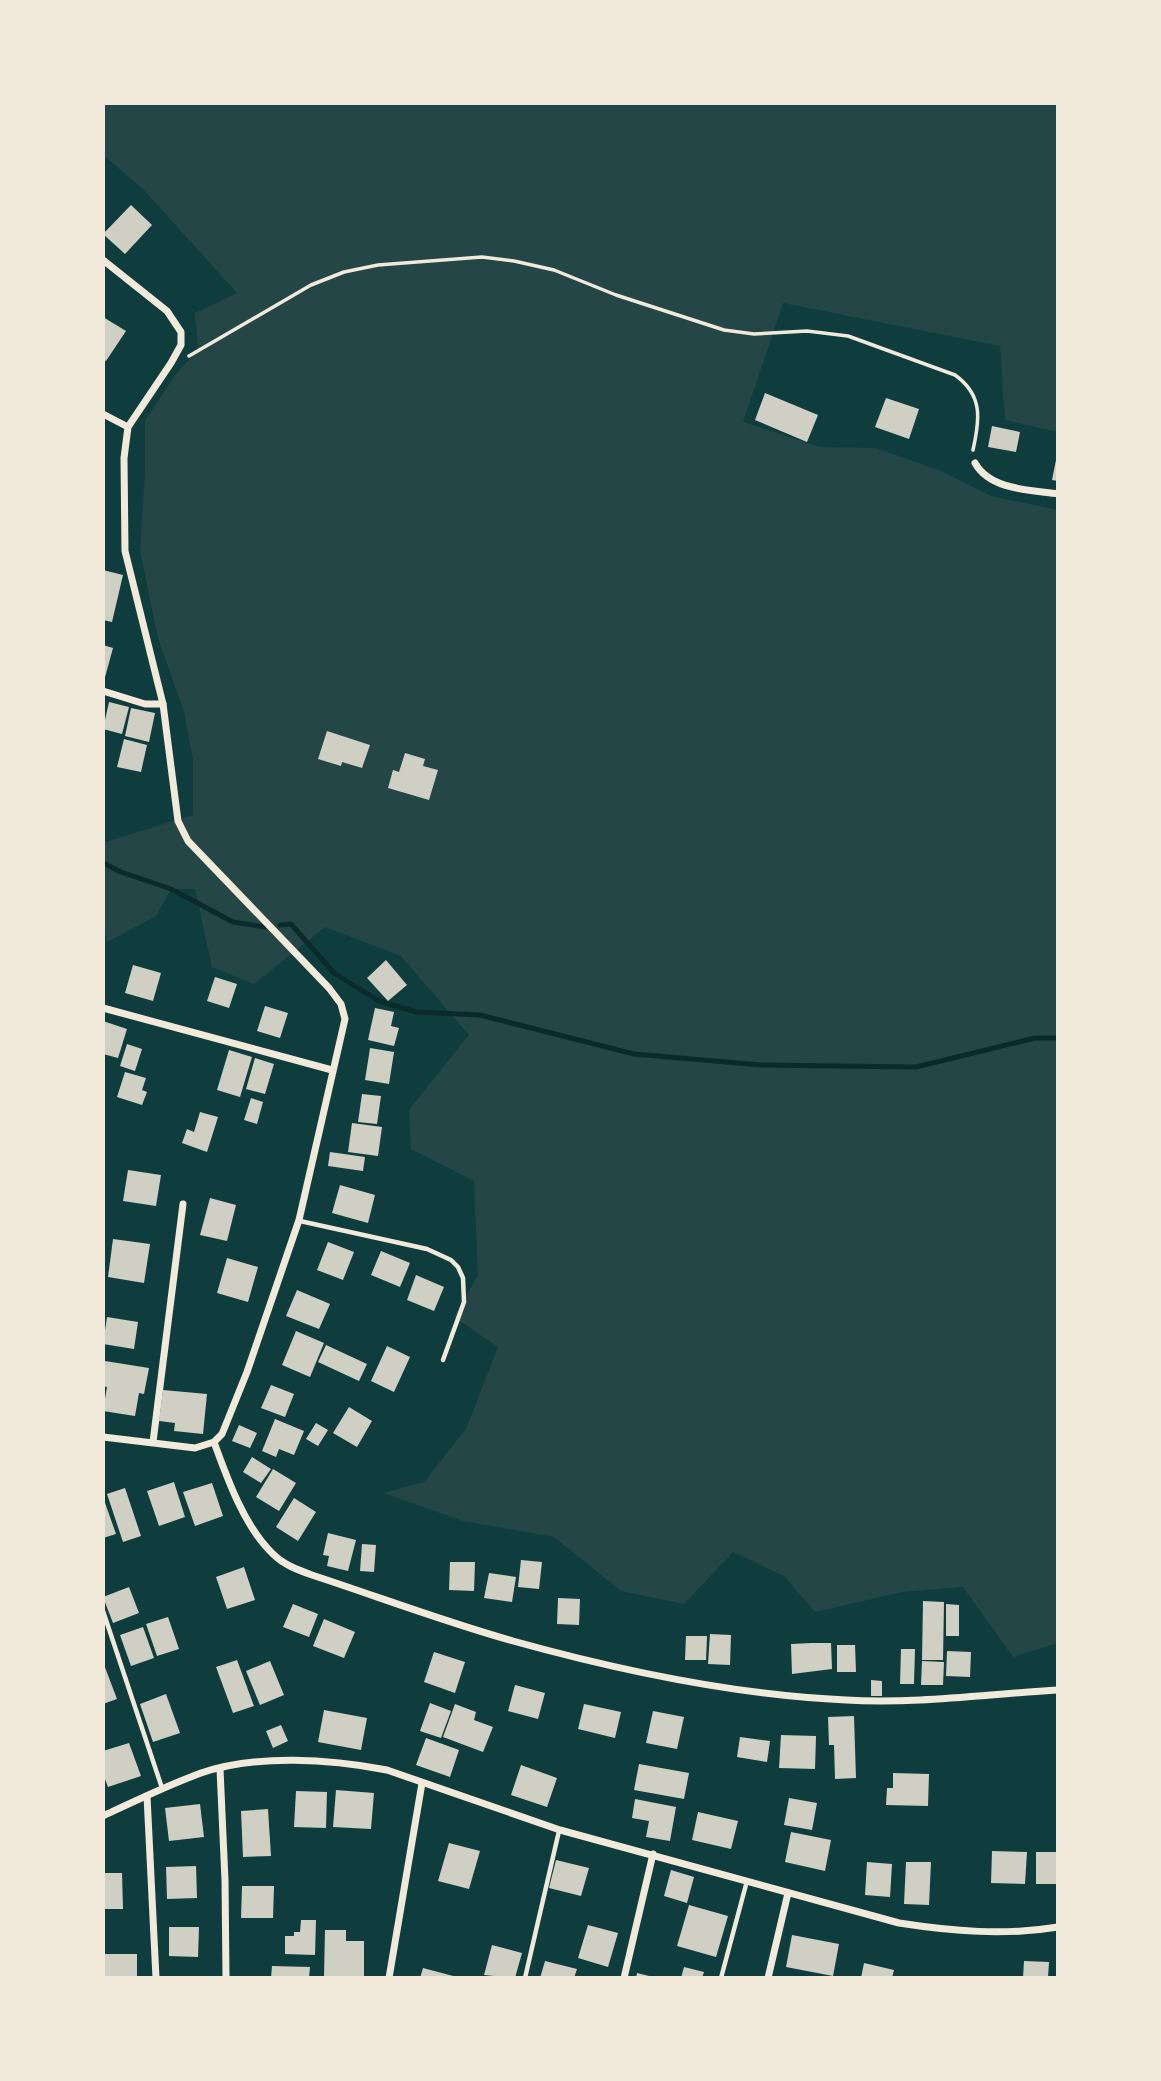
<svg xmlns="http://www.w3.org/2000/svg" width="1161" height="2081" viewBox="0 0 1161 2081" font-family="Inter,sans-serif">
<style>
.green{fill:#244646}
.lines{fill:none;stroke-linecap:round;stroke-linejoin:round}
.stream{stroke:#0a2a2b;stroke-width:5}
.building{fill:#cfcfc3}
.path{stroke:#f1e9da;stroke-width:3.5}
.service{stroke:#f1e9da;stroke-width:4.5}
.minor{stroke:#f1e9da;stroke-width:7}
</style>
<rect width="100%" height="100%" fill="#0f3d3e"/>
<polygon class="green" points="103,103 1058,103 1058,432 1005,420 1000,346 783,303 743,422 820,447 876,448 941,471 991,496 1058,510 1058,1643 1013,1657 963,1587 902,1592 815,1612 784,1576 733,1552 684,1604 621,1591 554,1537 463,1521 383,1493 424,1482 466,1429 498,1347 454,1317 478,1275 474,1181 411,1149 409,1110 469,1035 401,956 325,927 254,984 212,967 195,889 171,889 156,916 107,942 103,924 103,843 193,815 193,760 184,712 158,638 140,551 145,472 145,421 175,375 198,350 195,313 237,293 143,189 103,155"/>
<g class="lines">
<g class="stream">
<polyline points="103,863 121,872 171,889 233,922 265,927"/>
<polyline points="280,925 291,924 334,973 379,1001 416,1012 480,1015 634,1054 761,1065 916,1067 1035,1038 1058,1038"/>
</g>
</g>
<g class="building">
<polygon points="131,205 152,225 125,254 103,234"/>
<polygon points="103,317 126,331 106,361 103,359"/>
<polygon points="765,393 818,415 807,442 755,420"/>
<polygon points="886,398 919,409 909,439 875,427"/>
<polygon points="992,426 1020,432 1016,452 988,447"/>
<polygon points="1057,455 1058,455 1058,481 1052,480"/>
<polygon points="103,570 123,575 112,622 103,620"/>
<polygon points="103,645 113,648 104,681 103,681"/>
<polygon points="109,702 129,707 122,734 103,729"/>
<polygon points="131,708 155,713 149,742 125,736"/>
<polygon points="327,731 370,745 362,768 342,762 341,766 318,759"/>
<polygon points="124,739 147,745 141,772 117,767"/>
<polygon points="405,753 425,759 423,766 438,770 429,800 388,788 393,770 399,772"/>
<polygon points="386,960 407,985 388,1001 367,978"/>
<polygon points="133,965 161,973 153,1001 125,993"/>
<polygon points="215,977 237,984 229,1008 207,1001"/>
<polygon points="265,1006 288,1013 280,1038 257,1031"/>
<polygon points="375,1008 394,1012 391,1026 399,1028 394,1046 368,1040"/>
<polygon points="103,1021 127,1029 118,1058 103,1054"/>
<polygon points="127,1044 142,1049 135,1071 120,1066"/>
<polygon points="370,1048 394,1052 389,1084 365,1080"/>
<polygon points="229,1050 252,1057 240,1097 217,1090"/>
<polygon points="255,1058 274,1064 265,1094 246,1089"/>
<polygon points="125,1072 146,1078 142,1090 147,1092 142,1105 117,1097"/>
<polygon points="362,1094 381,1096 377,1124 358,1122"/>
<polygon points="251,1098 263,1102 257,1124 244,1120"/>
<polygon points="200,1112 218,1117 207,1152 182,1143 187,1129 194,1132"/>
<polygon points="352,1123 382,1127 378,1156 348,1152"/>
<polygon points="330,1152 365,1157 363,1171 328,1166"/>
<polygon points="128,1170 161,1175 156,1206 123,1201"/>
<polygon points="340,1185 375,1195 368,1223 332,1213"/>
<polygon points="210,1198 236,1205 227,1241 200,1235"/>
<polygon points="113,1239 150,1244 144,1283 108,1277"/>
<polygon points="328,1242 354,1252 343,1280 317,1270"/>
<polygon points="381,1251 410,1263 400,1287 371,1275"/>
<polygon points="227,1258 258,1267 248,1302 217,1293"/>
<polygon points="416,1275 444,1287 434,1311 407,1300"/>
<polygon points="297,1290 330,1304 319,1329 286,1316"/>
<polygon points="107,1317 138,1322 134,1349 103,1344"/>
<polygon points="296,1331 324,1343 310,1377 282,1365"/>
<polygon points="326,1345 367,1364 359,1381 318,1362"/>
<polygon points="387,1346 410,1357 394,1392 371,1381"/>
<polygon points="105,1361 149,1368 144,1394 139,1393 135,1416 103,1411 107,1387 103,1386"/>
<polygon points="271,1385 294,1394 285,1417 261,1408"/>
<polygon points="163,1390 207,1394 203,1434 174,1431 175,1423 159,1421"/>
<polygon points="349,1407 372,1421 357,1447 333,1433"/>
<polygon points="275,1419 304,1431 294,1455 279,1449 276,1457 262,1451"/>
<polygon points="316,1423 328,1430 318,1446 306,1439"/>
<polygon points="239,1425 257,1433 250,1448 232,1441"/>
<polygon points="252,1457 271,1469 261,1483 243,1472"/>
<polygon points="273,1469 296,1483 279,1511 256,1497"/>
<polygon points="174,1482 185,1517 159,1526 147,1491"/>
<polygon points="212,1483 223,1516 195,1526 183,1492"/>
<polygon points="125,1488 141,1536 123,1542 107,1494"/>
<polygon points="103,1497 116,1534 103,1538"/>
<polygon points="294,1498 316,1512 298,1541 276,1527"/>
<polygon points="328,1533 356,1540 348,1571 327,1566 329,1556 323,1555"/>
<polygon points="362,1544 376,1545 374,1572 360,1571"/>
<polygon points="521,1560 542,1562 539,1589 518,1587"/>
<polygon points="450,1562 475,1562 474,1591 449,1590"/>
<polygon points="244,1567 255,1600 227,1609 216,1577"/>
<polygon points="489,1573 516,1577 512,1602 484,1598"/>
<polygon points="129,1587 139,1613 113,1623 103,1597"/>
<polygon points="558,1598 580,1599 579,1625 557,1624"/>
<polygon points="923,1601 944,1602 943,1660 922,1660"/>
<polygon points="293,1604 318,1614 309,1637 283,1627"/>
<polygon points="946,1604 959,1605 959,1636 946,1636"/>
<polygon points="168,1617 179,1649 157,1656 146,1624"/>
<polygon points="324,1619 355,1632 344,1658 313,1646"/>
<polygon points="143,1627 154,1658 131,1666 120,1635"/>
<polygon points="710,1634 731,1635 730,1665 708,1664"/>
<polygon points="686,1636 707,1636 706,1660 685,1660"/>
<polygon points="812,1643 831,1643 832,1669 792,1674 791,1644"/>
<polygon points="837,1645 855,1645 856,1672 837,1672"/>
<polygon points="901,1649 915,1649 914,1684 900,1684"/>
<polygon points="947,1651 971,1652 970,1677 946,1676"/>
<polygon points="434,1652 465,1662 455,1693 424,1682"/>
<polygon points="237,1660 254,1706 233,1713 216,1667"/>
<polygon points="270,1661 284,1695 260,1705 246,1671"/>
<polygon points="922,1661 944,1662 943,1685 921,1685"/>
<polygon points="103,1662 117,1699 103,1704"/>
<polygon points="871,1680 882,1681 882,1696 871,1696"/>
<polygon points="515,1685 545,1693 538,1719 508,1711"/>
<polygon points="166,1694 180,1733 153,1742 140,1704"/>
<polygon points="430,1703 451,1711 441,1738 420,1731"/>
<polygon points="455,1704 476,1712 474,1720 493,1727 483,1752 443,1737"/>
<polygon points="584,1704 621,1712 615,1738 578,1729"/>
<polygon points="324,1710 367,1718 361,1750 318,1742"/>
<polygon points="653,1711 684,1717 677,1749 646,1743"/>
<polygon points="854,1716 856,1778 835,1779 834,1745 829,1745 828,1717"/>
<polygon points="281,1725 288,1741 273,1748 266,1731"/>
<polygon points="781,1735 816,1736 815,1769 779,1768"/>
<polygon points="740,1737 770,1741 767,1762 737,1757"/>
<polygon points="426,1738 459,1750 450,1777 416,1765"/>
<polygon points="129,1743 141,1776 108,1787 103,1774 103,1751"/>
<polygon points="639,1764 689,1773 684,1799 634,1790"/>
<polygon points="521,1765 557,1778 547,1807 511,1795"/>
<polygon points="893,1773 929,1774 928,1806 886,1805 887,1788 893,1788"/>
<polygon points="336,1790 374,1793 371,1829 333,1827"/>
<polygon points="296,1791 327,1792 326,1828 294,1827"/>
<polygon points="789,1798 817,1803 812,1830 784,1825"/>
<polygon points="635,1799 676,1807 670,1841 646,1837 649,1821 632,1818"/>
<polygon points="200,1804 204,1837 169,1841 165,1808"/>
<polygon points="268,1809 271,1856 243,1857 241,1811"/>
<polygon points="698,1812 738,1821 731,1849 692,1840"/>
<polygon points="791,1832 831,1840 825,1871 785,1862"/>
<polygon points="449,1843 480,1851 469,1889 438,1881"/>
<polygon points="992,1851 1027,1852 1025,1884 991,1883"/>
<rect x="1036" y="1852" width="22" height="32"/>
<polygon points="556,1860 589,1868 581,1896 549,1888"/>
<polygon points="867,1862 892,1864 890,1897 865,1895"/>
<polygon points="906,1862 931,1862 929,1905 904,1904"/>
<polygon points="196,1866 197,1898 167,1899 166,1867"/>
<polygon points="671,1870 694,1877 687,1903 664,1896"/>
<polygon points="103,1873 122,1873 123,1909 103,1909"/>
<polygon points="242,1886 274,1886 273,1918 241,1918"/>
<polygon points="689,1905 728,1916 716,1957 677,1946"/>
<polygon points="301,1920 316,1920 315,1955 285,1954 285,1936 294,1936 294,1932 300,1932"/>
<polygon points="588,1925 618,1933 608,1967 578,1958"/>
<polygon points="169,1927 199,1927 198,1957 169,1956"/>
<polygon points="325,1930 346,1930 346,1941 364,1941 364,1977 324,1976"/>
<polygon points="792,1935 839,1944 833,1976 786,1967"/>
<polygon points="492,1945 522,1953 515,1978 484,1975"/>
<rect x="103" y="1954" width="34" height="24"/>
<polygon points="545,1961 577,1969 574,1978 540,1978"/>
<polygon points="1024,1961 1049,1962 1048,1978 1023,1978"/>
<polygon points="864,1963 894,1970 892,1978 861,1978"/>
<polygon points="272,1966 310,1967 309,1978 271,1978"/>
<polygon points="684,1967 704,1972 702,1978 681,1978"/>
<polygon points="423,1968 457,1977 457,1978 420,1978"/>
<polygon points="637,1973 653,1977 653,1978 636,1978"/>
</g>
<g class="lines">
<path class="path" d="M189 356 311 285 344 272 378 265 482 257 514 261 554 270 616 295 724 330 754 334 807 331 848 336 955 375C983 395 980 419 973 450"/>
<g class="service">
<polyline points="300,1221 427,1249 451,1260 458,1267 463,1278 464,1302 443,1360"/>
<polyline points="103,1611 162,1788"/>
<polyline points="525,1978 559,1831"/>
<polyline points="721,1978 747,1881"/>
</g>
<g class="minor">
<polyline points="103,260 167,311 181,332 181,345 171,363 128,427 124,458 125,551 163,704 178,821 188,841 329,988 341,1004 345,1019 299,1220 247,1372 222,1434 214,1442 195,1448 103,1437"/>
<polyline points="103,414 128,427"/>
<path d="M975 463C990 490 1030 490 1058 494"/>
<polyline points="103,691 145,704 163,704"/>
<polyline points="103,1008 332,1070"/>
<polyline points="153,1442 183,1204"/>
<path d="M214 1442C227 1478 245 1528 273 1554 284 1565 298 1570 312 1575 379 1597 445 1622 513 1641 621 1671 734 1695 846 1700 917 1704 987 1694 1058 1690"/>
<polyline points="220,1769 225,1880 226,1978"/>
<polyline points="147,1796 156,1978"/>
<path d="M103 1816C135 1801 168 1785 201 1773 257 1754 330 1759 387 1770L560 1830 899 1923C951 1931 1005 1936 1058 1927"/>
<polyline points="389,1978 422,1783"/>
<polyline points="624,1978 653,1854"/>
<polyline points="768,1978 788,1893"/>
</g>
</g>
<rect width="1161" height="2081" fill="none" stroke="#f1e9da" stroke-width="210"/>
</svg>
